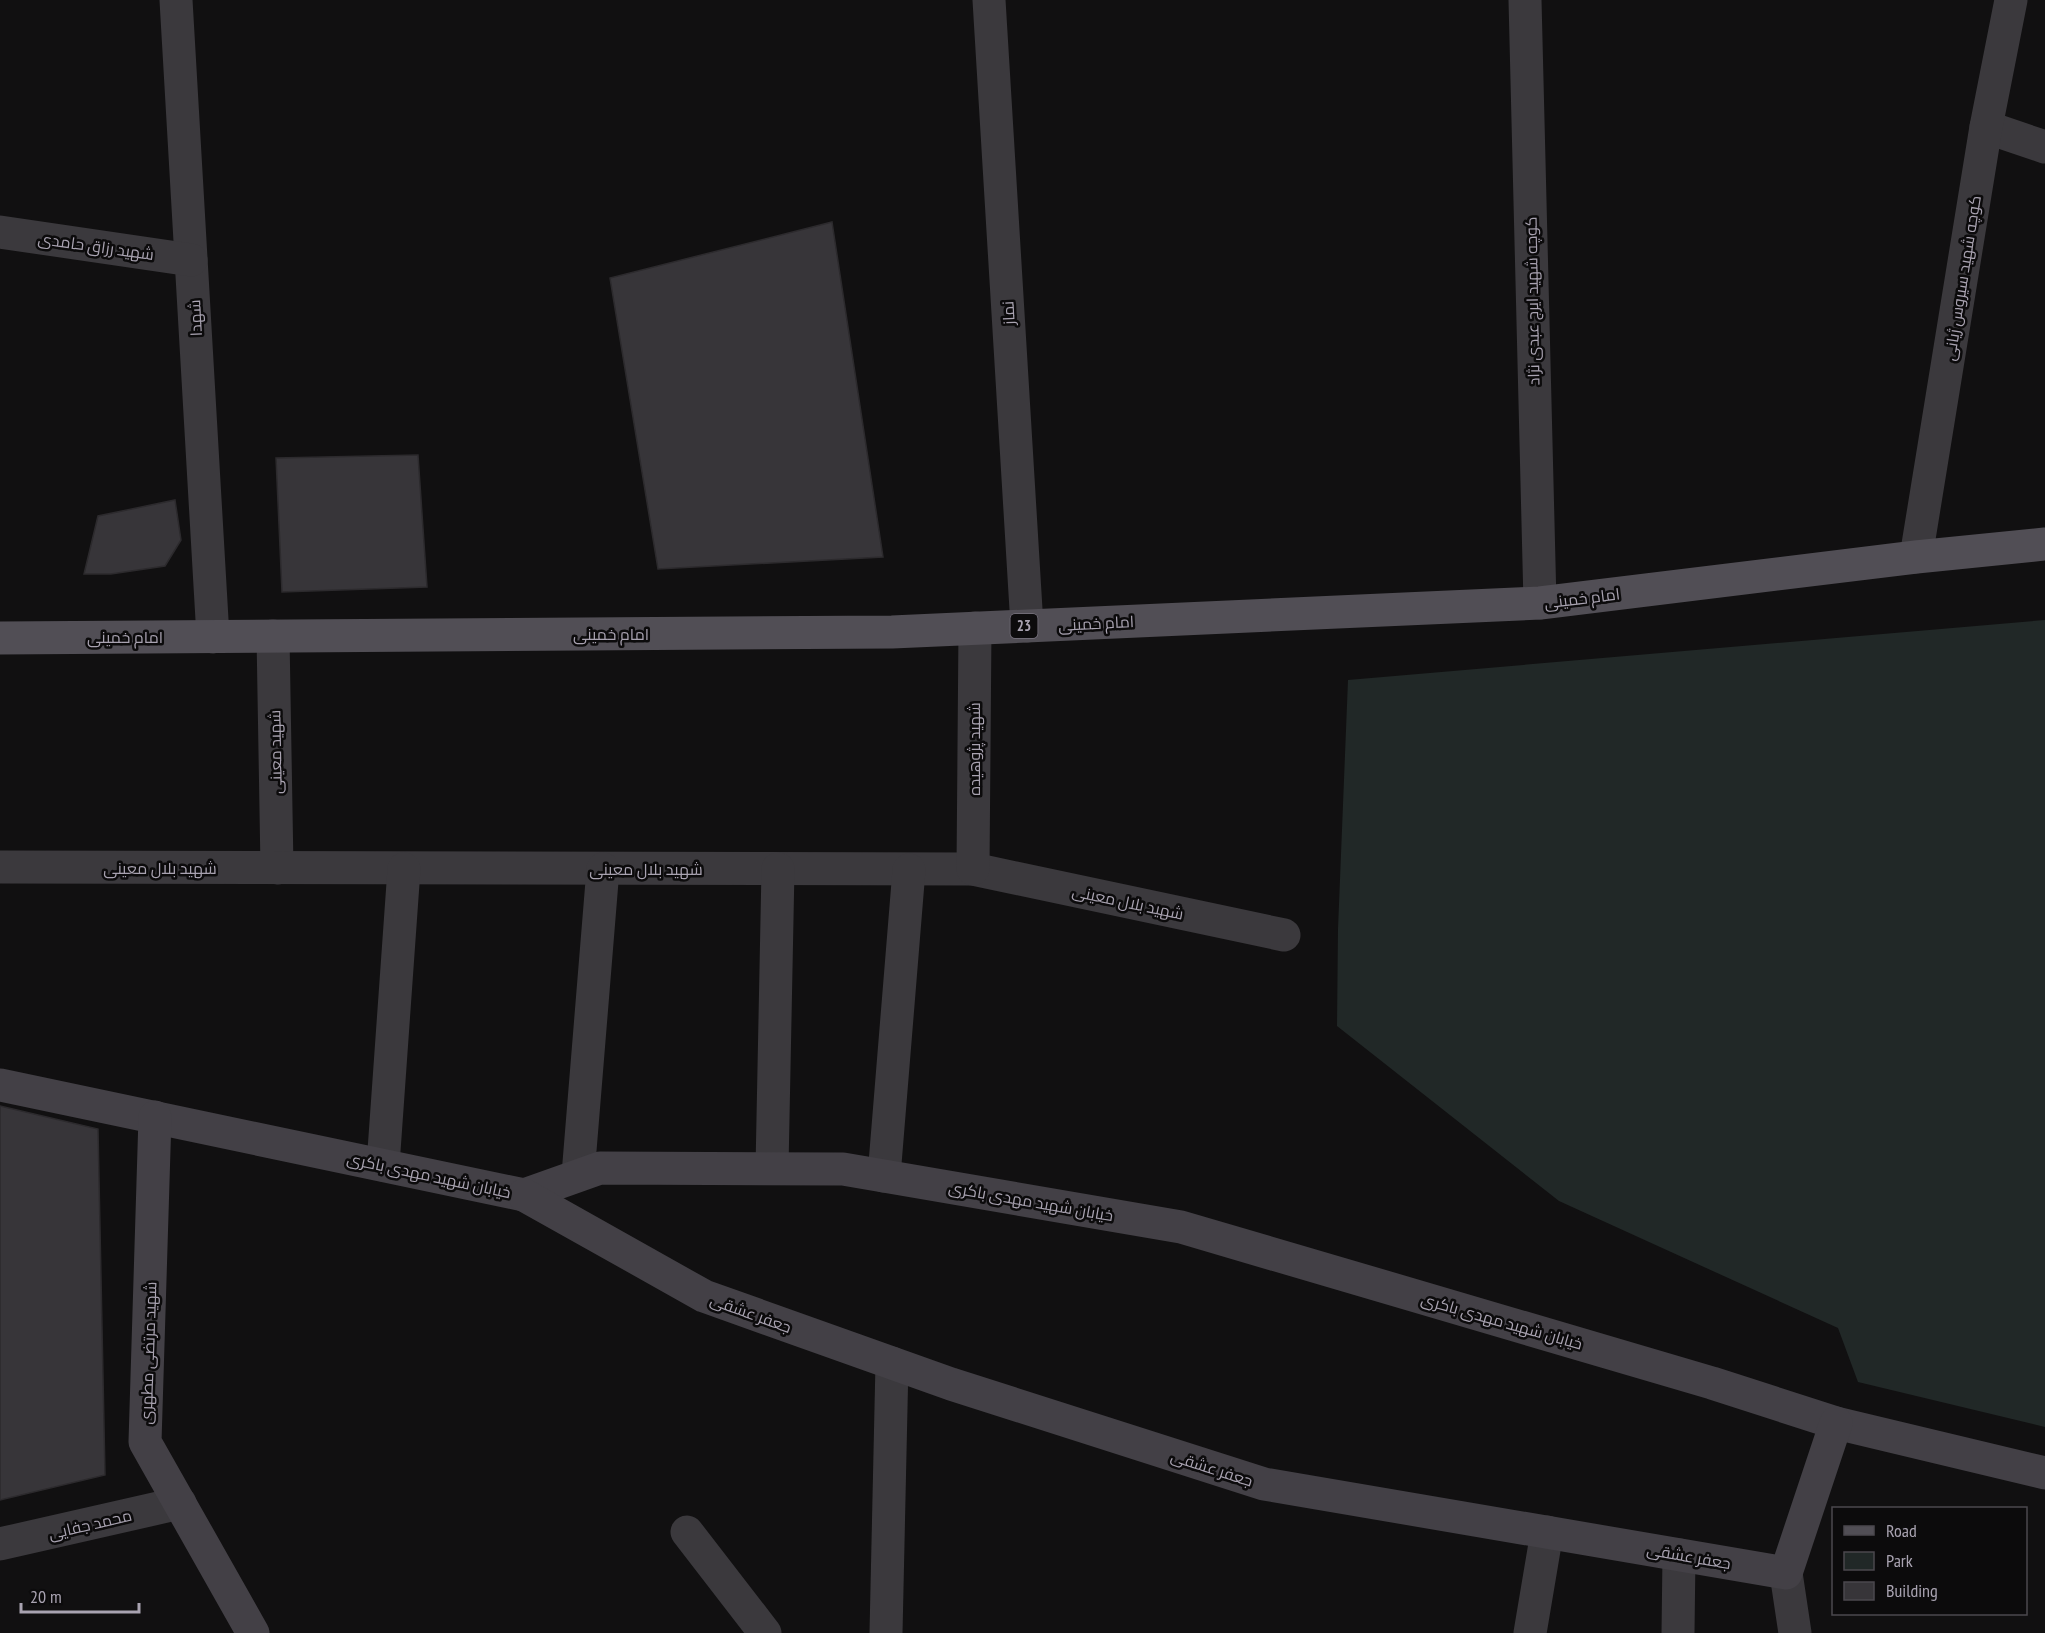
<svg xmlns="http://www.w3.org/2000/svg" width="2045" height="1633" viewBox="0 0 2045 1633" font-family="'PT Sans Narrow',Cairo,sans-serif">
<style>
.green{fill:#212827}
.building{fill:#373539;stroke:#2c2a2d;stroke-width:1.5}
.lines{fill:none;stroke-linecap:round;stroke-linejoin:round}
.street{stroke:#3b393d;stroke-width:33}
.secondary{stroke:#434046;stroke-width:33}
.primary{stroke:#514e55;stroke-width:33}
.labels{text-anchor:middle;stroke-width:5;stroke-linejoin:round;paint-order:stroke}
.shield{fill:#0c0b0c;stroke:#7a7580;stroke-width:1.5}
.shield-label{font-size:15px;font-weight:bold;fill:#a9a3b1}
.street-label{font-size:16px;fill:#a9a3b1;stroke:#0c0b0c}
</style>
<rect width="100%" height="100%" fill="#111011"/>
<polygon class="green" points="2045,620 2045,1427 1858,1382 1838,1328 1559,1201 1337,1026 1338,929 1348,680"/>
<g class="building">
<polygon points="832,222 883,557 658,569 610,278"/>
<polygon points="418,455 427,587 282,592 276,458"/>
<polygon points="175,500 181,540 165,566 111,574 84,574 98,516"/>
<polygon points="0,1106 98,1129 105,1475 0,1500"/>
</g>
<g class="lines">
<g class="street">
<polyline points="176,0 213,637"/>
<polyline points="989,0 1027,626"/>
<polyline points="1525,0 1540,603"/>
<polyline points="1986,127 2045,147"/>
<polyline points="0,232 191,260"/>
<polyline points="1916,557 1986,127 2011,0"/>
<polyline points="273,636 277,868"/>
<polyline points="0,867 973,869 1284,935"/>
<polyline points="973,869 975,628"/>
<polyline points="383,1165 404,869"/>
<polyline points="772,1168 778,869"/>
<polyline points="578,1175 603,869"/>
<polyline points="884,1176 909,870"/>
<polyline points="687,1532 765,1633"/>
<polyline points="0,1544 180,1503"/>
<polyline points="1786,1573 1795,1633"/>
<polyline points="886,1633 892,1363"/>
<polyline points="1530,1633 1547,1532"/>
<polyline points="1678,1633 1679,1555"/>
</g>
<g class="secondary">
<polyline points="0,1085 524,1195 600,1168 843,1169 1181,1227 1712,1383 1836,1423 2045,1473"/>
<polyline points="155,1117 145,1442 253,1633"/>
<polyline points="524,1195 704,1296 951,1384 1264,1484 1786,1573 1836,1423"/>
</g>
<polyline class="primary" points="0,638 892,632 1540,603 1916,557 2045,544"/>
</g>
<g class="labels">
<rect class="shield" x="1010.5" y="614" width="27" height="24" rx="4.5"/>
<g class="shield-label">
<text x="1024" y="631">23</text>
</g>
<g class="street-label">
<text transform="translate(96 246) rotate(8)" y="6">شهید رزاق حامدی</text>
<text transform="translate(1962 278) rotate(-81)" y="6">کوچه شهید سیروس ژیانی</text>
<text transform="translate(1532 301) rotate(-91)" y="6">کوچه شهید ایرج عبدی نژاد</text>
<text transform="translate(1008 313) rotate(-93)" y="6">نماز</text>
<text transform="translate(195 318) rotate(-93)" y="6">شهدا</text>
<text transform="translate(1582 598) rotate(-7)" y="6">امام خمینی</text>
<text transform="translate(1096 623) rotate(-3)" y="6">امام خمینی</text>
<text x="611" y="640">امام خمینی</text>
<text x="125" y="643">امام خمینی</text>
<text transform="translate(974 749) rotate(-90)" y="6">شهید پژوهیده</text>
<text transform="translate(275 752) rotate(-91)" y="6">شهید معینی</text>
<text x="160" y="874">شهید بلال معینی</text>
<text x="646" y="875">شهید بلال معینی</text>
<text transform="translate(1128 902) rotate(12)" y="6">شهید بلال معینی</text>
<text transform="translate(429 1175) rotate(12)" y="6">خیابان شهید مهدی باکری</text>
<text transform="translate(1031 1201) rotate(10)" y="6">خیابان شهید مهدی باکری</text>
<text transform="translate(751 1313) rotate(20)" y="6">جعفر عشقی</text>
<text transform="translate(1502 1321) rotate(16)" y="6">خیابان شهید مهدی باکری</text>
<text transform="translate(148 1353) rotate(-88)" y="6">شهید مرتضی مطهری</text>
<text transform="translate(1212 1468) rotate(18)" y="6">جعفر عشقی</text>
<text transform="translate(90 1524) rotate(-13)" y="6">محمد جفایی</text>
<text transform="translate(1689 1556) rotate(10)" y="6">جعفر عشقی</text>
</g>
</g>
<rect x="1832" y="1507" width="195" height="108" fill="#0c0b0c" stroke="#4b484e" stroke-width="1.5"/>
<rect x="1844" y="1526" width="30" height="9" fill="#514e55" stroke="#4b484e" stroke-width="1.5"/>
<text x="1886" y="1537" font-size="18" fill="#a9a3b1">Road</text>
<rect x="1844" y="1552" width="30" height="18" fill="#212827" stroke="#4b484e" stroke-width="1.5"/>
<text x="1886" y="1567" font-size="18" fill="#a9a3b1">Park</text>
<rect x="1844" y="1582" width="30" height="18" fill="#373539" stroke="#4b484e" stroke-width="1.5"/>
<text x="1886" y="1597" font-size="18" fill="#a9a3b1">Building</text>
<path d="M21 1603v9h118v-9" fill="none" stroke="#a9a3b1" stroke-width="3"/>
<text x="30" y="1603" font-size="18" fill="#a9a3b1" stroke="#0c0b0c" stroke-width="4.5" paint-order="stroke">20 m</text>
</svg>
